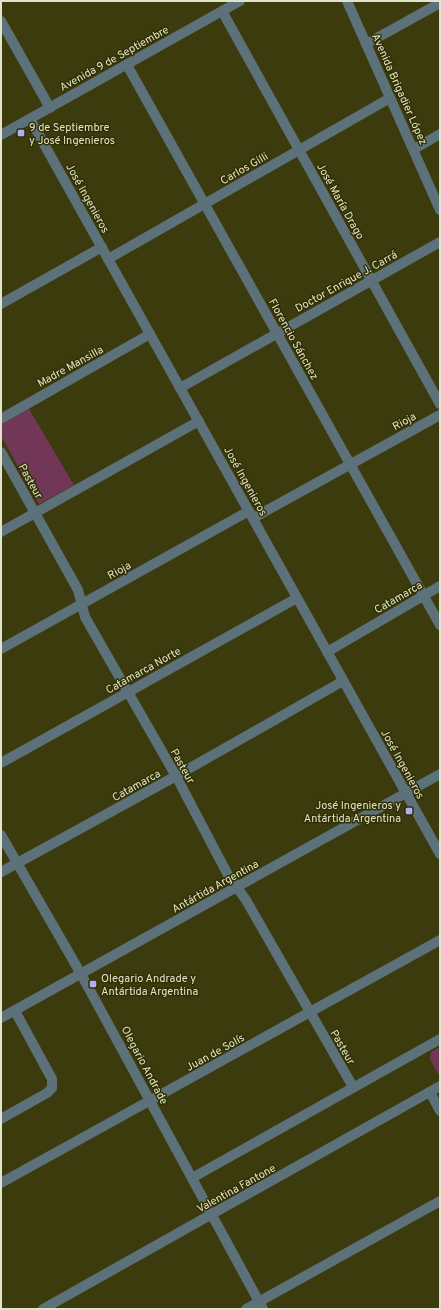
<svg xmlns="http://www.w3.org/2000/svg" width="441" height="1310" viewBox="0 0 441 1310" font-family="Overpass,sans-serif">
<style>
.green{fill:#723656}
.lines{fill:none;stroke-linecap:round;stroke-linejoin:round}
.minor{stroke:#5d717b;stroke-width:10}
.poi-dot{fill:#b5acf8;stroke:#313002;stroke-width:1.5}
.labels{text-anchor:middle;stroke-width:3;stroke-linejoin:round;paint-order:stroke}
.street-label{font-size:11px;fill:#e2e3cb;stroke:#313002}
.poi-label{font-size:11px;fill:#e2e3cb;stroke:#313002;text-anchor:start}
</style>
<rect width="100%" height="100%" fill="#3b3b0e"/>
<g class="green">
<polygon points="29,409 74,485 39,504 1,436 1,425"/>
<polygon points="440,1047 440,1074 438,1074 430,1059 431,1052"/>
</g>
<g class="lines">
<g class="minor">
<polyline points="347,1 440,210"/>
<polyline points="222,11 440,404"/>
<polyline points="1,21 50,108"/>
<polyline points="366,44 440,3"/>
<polyline points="127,65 440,625"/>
<polyline points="30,119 440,854"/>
<polyline points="1,135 240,1"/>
<polyline points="414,149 440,134"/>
<polyline points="108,259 390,98"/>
<polyline points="1,304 102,247"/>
<polyline points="180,388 440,242"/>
<polyline points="1,419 150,334"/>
<polyline points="1,452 78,590 85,617 176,776 228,875 246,900 353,1087"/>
<polyline points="253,518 440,415"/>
<polyline points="1,532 199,421"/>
<polyline points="1,649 249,511"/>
<polyline points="327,652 440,586"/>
<polyline points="1,763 297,598"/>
<polyline points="1,835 81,974 263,1309"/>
<polyline points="1,872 176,776 343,681"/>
<polyline points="1,1018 440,774"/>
<polyline points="430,1092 440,1111"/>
<polyline points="1,1119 47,1093 52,1088 52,1079 15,1011"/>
<polyline points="192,1178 440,1039"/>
<polyline points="1,1183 440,940"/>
<polyline points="43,1309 440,1086"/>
<polyline points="246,1309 440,1201"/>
</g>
</g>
<g class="poi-dot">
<rect x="17" y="129" width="8" height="8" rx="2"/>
<rect x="405" y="807" width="8" height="8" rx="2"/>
<rect x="89" y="980" width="8" height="8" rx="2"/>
</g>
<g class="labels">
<g class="street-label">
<text transform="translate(114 58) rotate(-29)" y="4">Avenida 9 de Septiembre</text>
<text transform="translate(400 89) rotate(66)" y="4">Avenida Brigadier López</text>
<text transform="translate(244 168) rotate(-30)" y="4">Carlos Gilli</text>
<text transform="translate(88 198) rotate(61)" y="4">José Ingenieros</text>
<text transform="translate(341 201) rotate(61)" y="4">José María Drago</text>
<text transform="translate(346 281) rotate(-29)" y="4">Doctor Enrique J. Carrá</text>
<text transform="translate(294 339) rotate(61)" y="4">Florencio Sánchez</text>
<text transform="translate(70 366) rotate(-29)" y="4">Madre Mansilla</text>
<text transform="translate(404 421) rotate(-29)" y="4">Rioja</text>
<text transform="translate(31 481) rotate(61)" y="4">Pasteur</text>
<text transform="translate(246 481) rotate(61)" y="4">José Ingenieros</text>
<text transform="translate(119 570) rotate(-29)" y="4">Rioja</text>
<text transform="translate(398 597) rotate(-30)" y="4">Catamarca</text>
<text transform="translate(143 670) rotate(-29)" y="4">Catamarca Norte</text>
<text transform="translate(403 764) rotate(61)" y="4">José Ingenieros</text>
<text transform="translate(183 766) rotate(61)" y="4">Pasteur</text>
<text transform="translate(136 785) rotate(-29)" y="4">Catamarca</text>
<text transform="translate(215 886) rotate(-29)" y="4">Antártida Argentina</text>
<text transform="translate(343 1047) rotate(60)" y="4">Pasteur</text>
<text transform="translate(215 1052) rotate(-29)" y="4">Juan de Solís</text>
<text transform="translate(145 1065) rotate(62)" y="4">Olegario Andrade</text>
<text transform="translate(236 1188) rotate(-29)" y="4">Valentina Fantone</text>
</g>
<g class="poi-label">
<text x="29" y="131">9 de Septiembre<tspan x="29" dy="13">y José Ingenieros</tspan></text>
<text x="401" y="809" text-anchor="end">José Ingenieros y<tspan x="401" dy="13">Antártida Argentina</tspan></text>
<text x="101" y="982">Olegario Andrade y<tspan x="101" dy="13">Antártida Argentina</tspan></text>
</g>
</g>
<rect width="441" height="1310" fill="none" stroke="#e2e3cb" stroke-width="4"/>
</svg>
